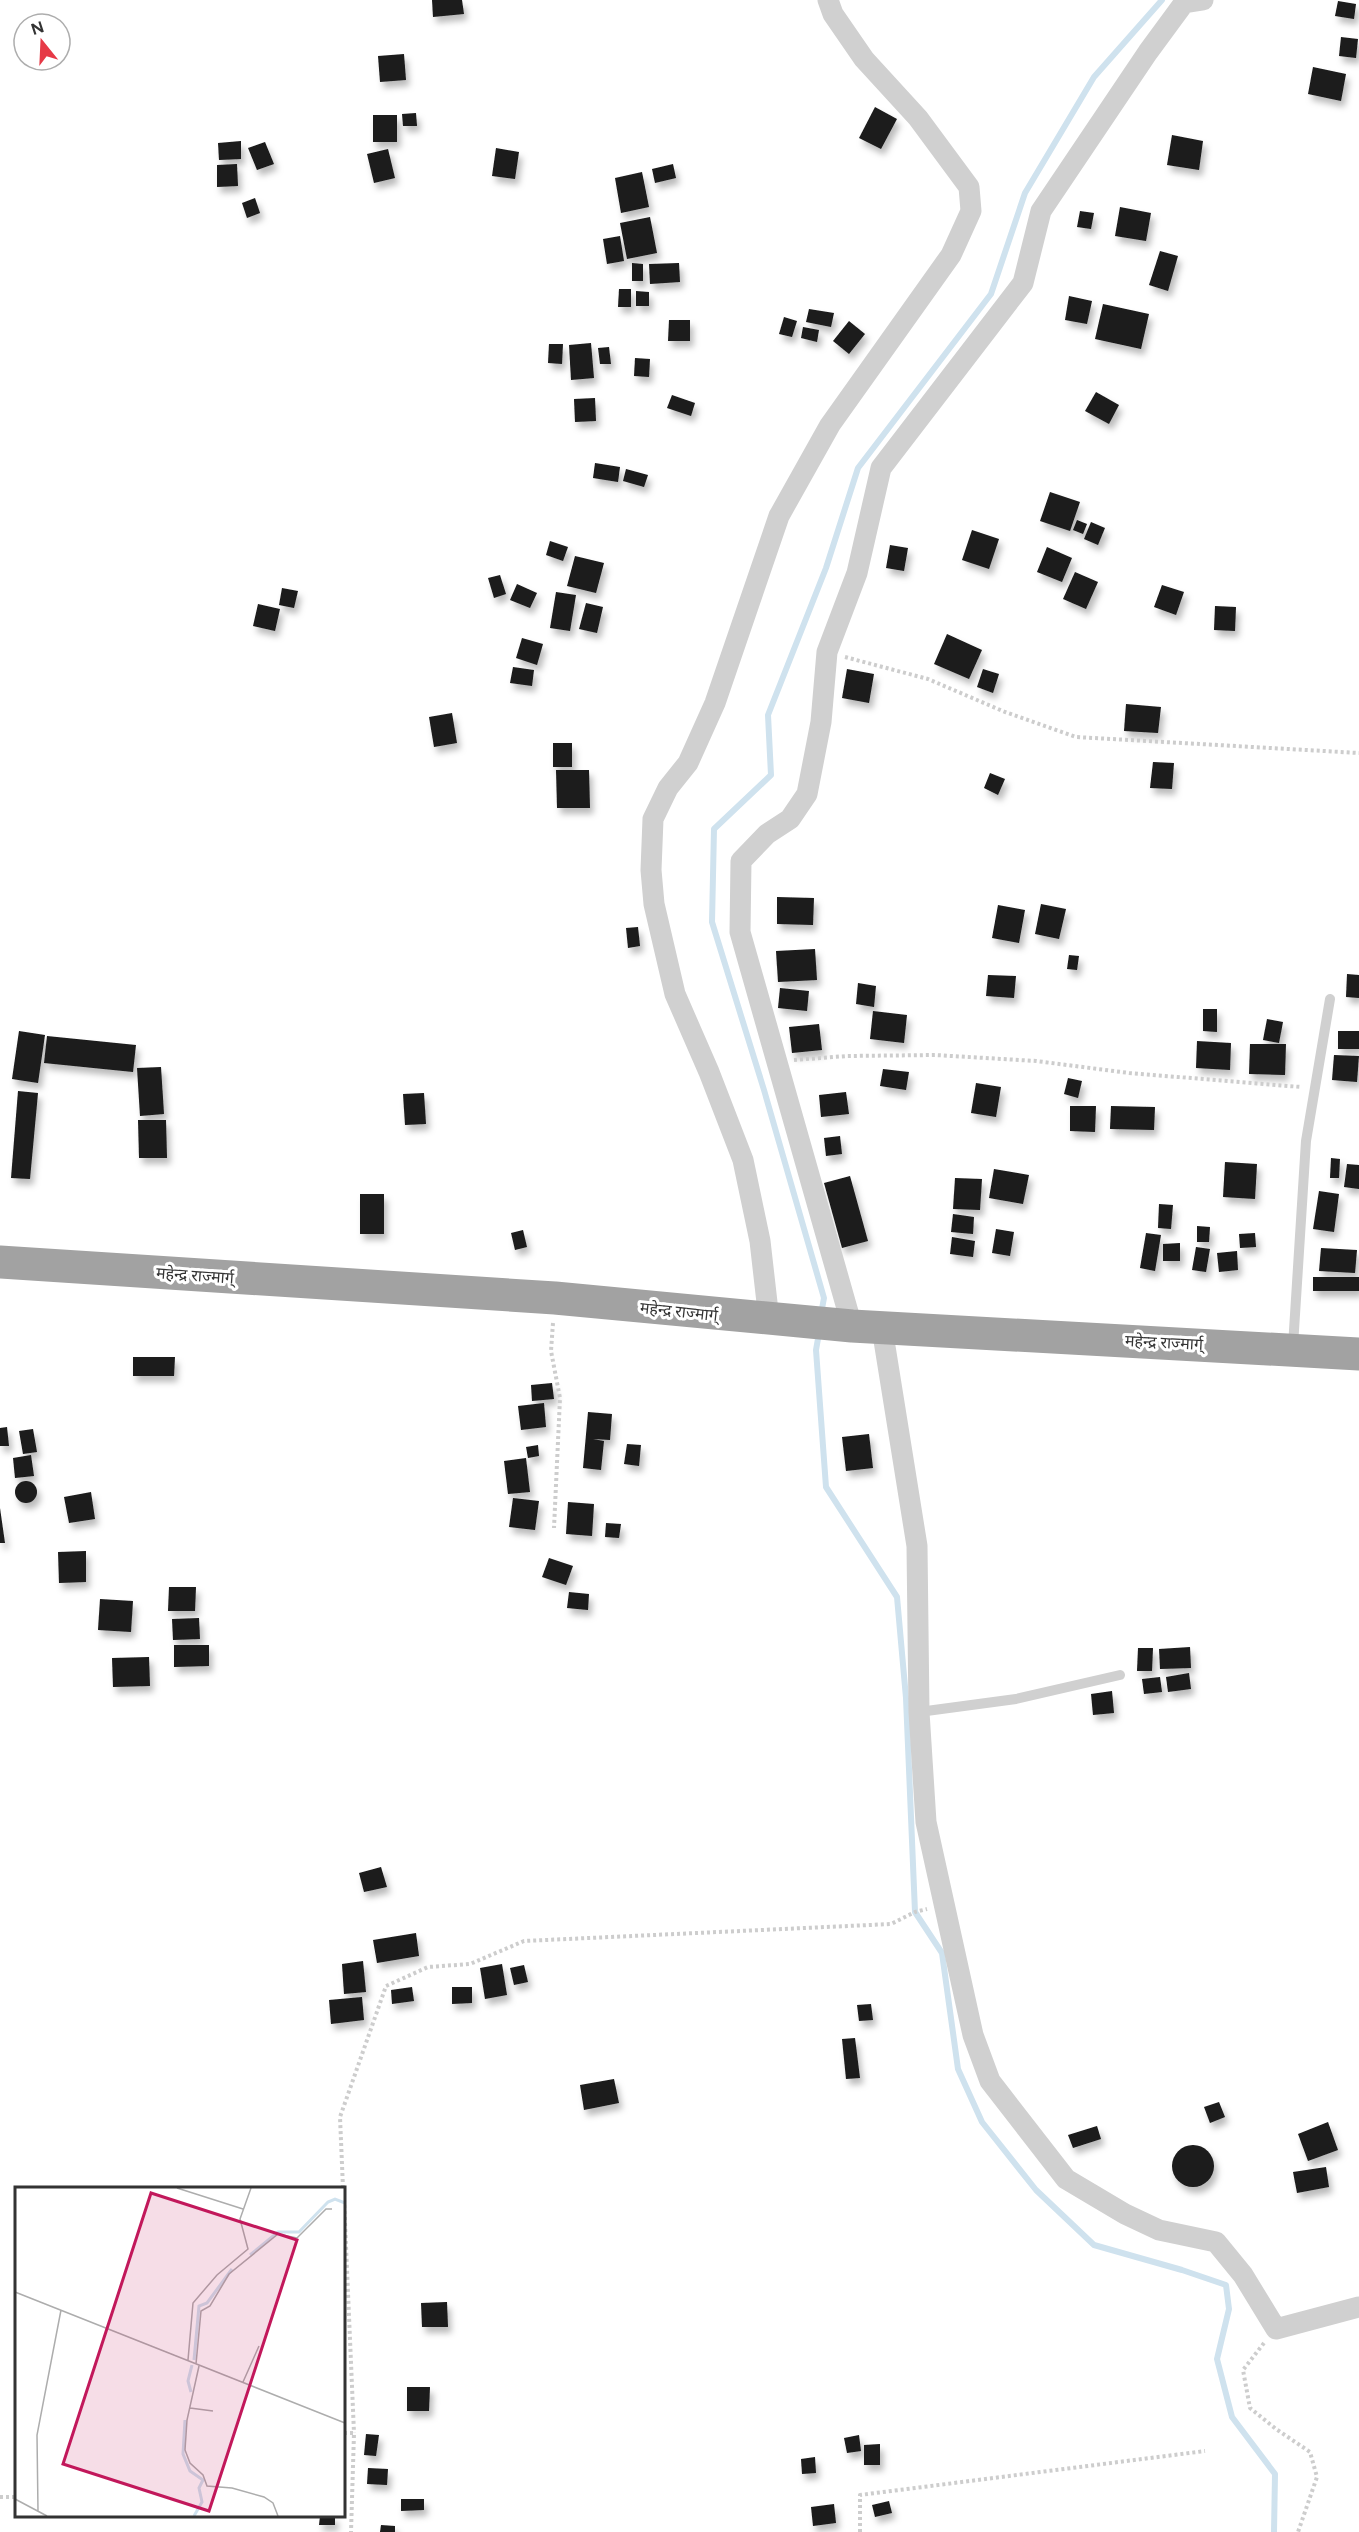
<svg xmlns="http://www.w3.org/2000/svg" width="1359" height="2532" viewBox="0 0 1359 2532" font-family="Figtree,'Noto Sans Devanagari',sans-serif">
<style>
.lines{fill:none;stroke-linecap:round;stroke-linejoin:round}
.stream{stroke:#cfe2ee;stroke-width:6}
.building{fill:#1a1a1a;filter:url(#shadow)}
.path{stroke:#cdcdcd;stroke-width:4;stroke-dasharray:3 3;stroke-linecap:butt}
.service{stroke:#d0d0d0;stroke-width:10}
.minor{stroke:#d0d0d0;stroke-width:21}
.trunk{stroke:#a2a2a2;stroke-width:33}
.labels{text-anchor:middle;stroke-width:6;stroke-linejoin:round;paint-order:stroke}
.street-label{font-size:16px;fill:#333;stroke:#fff}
.inset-river{fill:none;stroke:#cfe2ee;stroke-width:3}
.inset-road{fill:none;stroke:#adadad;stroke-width:1.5}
.view{fill:#c2185b;fill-opacity:0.15;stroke:#c2185b;stroke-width:3}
.inset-edge{fill:none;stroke:#333;stroke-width:3}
</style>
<defs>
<filter id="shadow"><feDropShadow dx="3.5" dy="6" stdDeviation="3" flood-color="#0004"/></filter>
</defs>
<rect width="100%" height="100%" fill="#fff"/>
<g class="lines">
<g class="stream">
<polyline points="821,1314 824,1298 764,1090 712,922 714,829 771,775 768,715 826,568 858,468 991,294 1025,193 1094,77 1162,0"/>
<polyline points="819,1333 816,1350 826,1487 897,1597 906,1698 915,1912 942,1953 958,2069 982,2122 1036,2190 1094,2245 1182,2270 1226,2285 1229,2309 1217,2359 1232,2417 1275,2474 1274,2532"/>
</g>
</g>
<g class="building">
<polygon points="432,0 462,0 464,14 433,17"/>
<polygon points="1338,1 1356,4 1354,19 1335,16"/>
<polygon points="1341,37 1358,39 1356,58 1339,56"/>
<polygon points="404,54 406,80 380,82 378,56"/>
<polygon points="1313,67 1346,74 1341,101 1308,94"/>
<polygon points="875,107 897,119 881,149 859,138"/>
<polygon points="416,113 417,126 403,126 402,114"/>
<rect x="373" y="115" width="24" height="27"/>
<polygon points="1172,135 1203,141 1199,170 1167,165"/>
<polygon points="241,141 241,159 219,160 218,143"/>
<polygon points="265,142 274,164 257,170 248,148"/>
<polygon points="496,148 519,152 515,179 492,176"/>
<polygon points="388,149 395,178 374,183 367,154"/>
<polygon points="237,164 238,186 217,187 217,165"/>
<polygon points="673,164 676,178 655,183 652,169"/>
<polygon points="642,172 649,207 621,213 615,178"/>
<polygon points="255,198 260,213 247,218 242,203"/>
<polygon points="1120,207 1151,213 1146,241 1115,236"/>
<polygon points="1080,211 1094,213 1091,229 1077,227"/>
<polygon points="650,217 657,253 627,259 620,223"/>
<polygon points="620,236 624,261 607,264 603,239"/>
<polygon points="1160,251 1178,256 1168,291 1149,285"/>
<polygon points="632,263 643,264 643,281 632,281"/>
<polygon points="679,263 680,282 650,284 649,264"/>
<polygon points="619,289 631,289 631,307 618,307"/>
<polygon points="636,291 649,292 649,306 636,306"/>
<polygon points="1069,296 1092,301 1087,324 1065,320"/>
<polygon points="1103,304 1149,314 1141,349 1095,339"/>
<polygon points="809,309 834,313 831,327 806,322"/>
<polygon points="784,317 797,321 792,337 779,334"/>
<polygon points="669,320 690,320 690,341 668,341"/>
<polygon points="849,321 865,334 849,354 833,341"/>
<polygon points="803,327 819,330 817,342 801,338"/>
<polygon points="591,343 594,378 571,380 569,345"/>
<polygon points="549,344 563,344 562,364 548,363"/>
<polygon points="609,347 611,364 600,364 598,348"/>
<polygon points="635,358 650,359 649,377 634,376"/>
<polygon points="1096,392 1119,405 1109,424 1085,411"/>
<polygon points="672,395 695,403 691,416 667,408"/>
<polygon points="595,398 596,421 575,422 574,399"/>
<polygon points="595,463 620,467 618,482 593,478"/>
<polygon points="626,469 648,475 644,487 623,481"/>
<polygon points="1050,492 1080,502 1070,531 1040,521"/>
<polygon points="1077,520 1087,524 1083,534 1073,530"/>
<polygon points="1091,522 1105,528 1098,545 1084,539"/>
<polygon points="972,530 999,539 989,569 962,560"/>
<polygon points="550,541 568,547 563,561 546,555"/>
<polygon points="890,545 908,548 904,571 886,568"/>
<polygon points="1047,547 1072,558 1062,582 1037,572"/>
<polygon points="575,556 604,563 596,593 567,586"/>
<polygon points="1075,572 1098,582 1086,609 1063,599"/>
<polygon points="500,575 506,594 494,598 488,578"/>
<polygon points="517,584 537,593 530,608 510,600"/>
<polygon points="1162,585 1184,592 1176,615 1154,607"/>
<polygon points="282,588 298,591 294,608 279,605"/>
<polygon points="556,592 576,595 570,631 550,628"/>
<polygon points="586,603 603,607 597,633 579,629"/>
<polygon points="258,604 280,609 275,631 253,626"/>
<polygon points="1215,606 1236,607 1235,631 1214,630"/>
<polygon points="947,634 982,650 969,679 934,664"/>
<polygon points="522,638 543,644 537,665 516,658"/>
<polygon points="513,667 534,670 532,686 510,683"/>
<polygon points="847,669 874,674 869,703 842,698"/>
<polygon points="983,669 999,674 993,693 977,687"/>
<polygon points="1126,704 1161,707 1158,733 1124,731"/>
<polygon points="452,713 457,743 434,747 429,717"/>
<rect x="553" y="743" width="19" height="24"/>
<polygon points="1153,762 1174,763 1172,789 1150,788"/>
<polygon points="556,770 589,770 590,808 557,808"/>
<polygon points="990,773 1005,779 998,795 984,788"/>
<polygon points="777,897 814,898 813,925 777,924"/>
<polygon points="1041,904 1066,909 1059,939 1035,934"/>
<polygon points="998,905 1025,910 1019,943 992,938"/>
<polygon points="638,927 640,946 628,948 626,928"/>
<polygon points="815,949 817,980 778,982 776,951"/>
<polygon points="1069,955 1079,956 1077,970 1067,969"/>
<polygon points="1347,974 1359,975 1359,998 1346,997"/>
<polygon points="988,975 1016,976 1014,998 986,996"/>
<polygon points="858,983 876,986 874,1007 856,1004"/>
<polygon points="780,988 809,991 807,1011 778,1008"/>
<polygon points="1203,1009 1217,1009 1217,1032 1203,1031"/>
<polygon points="873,1011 907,1015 904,1043 870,1039"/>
<polygon points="1267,1019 1283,1022 1279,1043 1263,1040"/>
<polygon points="819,1024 822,1050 792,1053 789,1027"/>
<polygon points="19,1031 45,1035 38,1083 12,1079"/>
<rect x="1338" y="1031" width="21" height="18"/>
<polygon points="47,1036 136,1045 133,1072 44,1063"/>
<polygon points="1197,1041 1231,1043 1230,1070 1196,1068"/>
<polygon points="1250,1044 1286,1044 1285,1075 1249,1074"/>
<polygon points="1334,1055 1359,1056 1357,1082 1332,1080"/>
<polygon points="161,1067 164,1114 140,1116 137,1068"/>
<polygon points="883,1069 909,1072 906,1090 880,1086"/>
<polygon points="1068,1078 1082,1081 1078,1098 1064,1094"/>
<polygon points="976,1083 1001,1087 996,1117 971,1113"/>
<polygon points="18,1091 38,1093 30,1179 11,1178"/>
<polygon points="846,1092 849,1114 821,1117 819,1095"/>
<polygon points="424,1093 426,1124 405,1125 403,1094"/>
<polygon points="1070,1106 1096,1106 1095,1132 1070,1131"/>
<polygon points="1111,1106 1155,1107 1154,1130 1110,1129"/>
<polygon points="138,1120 166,1120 167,1158 139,1158"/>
<polygon points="840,1136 842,1154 826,1156 824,1138"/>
<polygon points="1331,1158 1340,1159 1339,1178 1330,1178"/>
<polygon points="1225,1162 1257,1164 1255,1199 1223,1197"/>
<polygon points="1347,1164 1359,1165 1359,1189 1344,1187"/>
<polygon points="994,1169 1029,1175 1023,1204 989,1198"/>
<polygon points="850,1176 868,1241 842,1248 824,1183"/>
<polygon points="955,1178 982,1179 980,1210 953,1209"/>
<polygon points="1319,1191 1339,1194 1334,1232 1313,1229"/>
<rect x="360" y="1194" width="24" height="40"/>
<polygon points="1159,1204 1173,1205 1171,1229 1158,1228"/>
<polygon points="953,1214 974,1217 973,1234 951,1232"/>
<polygon points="1197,1226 1210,1227 1209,1242 1197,1242"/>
<polygon points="996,1229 1014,1232 1010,1256 992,1253"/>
<polygon points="523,1230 527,1247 515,1250 511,1233"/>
<polygon points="1146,1233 1161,1235 1155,1271 1140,1268"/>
<polygon points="1255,1233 1256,1247 1240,1248 1239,1234"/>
<polygon points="952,1237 975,1241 973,1257 950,1254"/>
<polygon points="1180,1243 1180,1261 1163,1261 1163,1244"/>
<polygon points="1196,1247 1210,1249 1206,1272 1192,1270"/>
<polygon points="1321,1248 1357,1250 1355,1273 1319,1271"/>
<polygon points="1237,1251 1238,1270 1219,1272 1217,1253"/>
<rect x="1313" y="1277" width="46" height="14"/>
<polygon points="133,1357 175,1357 174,1376 133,1376"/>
<polygon points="552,1383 554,1399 532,1401 531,1385"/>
<polygon points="544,1403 546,1427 521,1430 518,1406"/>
<polygon points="588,1412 612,1414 610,1440 593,1439 604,1441 601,1470 583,1468"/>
<polygon points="7,1427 9,1446 0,1446 0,1428"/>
<polygon points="33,1429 37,1452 23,1454 19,1431"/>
<polygon points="869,1434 873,1468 846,1471 842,1437"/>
<polygon points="627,1444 641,1445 639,1466 624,1464"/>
<polygon points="538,1445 539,1456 528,1458 526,1447"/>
<polygon points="31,1455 34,1476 15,1478 13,1458"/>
<polygon points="526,1458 530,1492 508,1494 504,1461"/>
<circle cx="26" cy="1492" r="11"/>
<polygon points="91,1492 95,1519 69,1523 64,1497"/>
<polygon points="513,1498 539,1501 535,1530 509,1527"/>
<polygon points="568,1502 594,1504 592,1536 566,1534"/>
<polygon points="0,1508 5,1543 0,1543"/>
<polygon points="606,1523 621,1524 619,1538 605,1537"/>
<polygon points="86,1551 86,1582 59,1583 58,1552"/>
<polygon points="549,1558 573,1566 566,1585 542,1577"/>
<polygon points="169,1587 196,1587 195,1611 168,1611"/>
<polygon points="569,1592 589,1594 588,1610 567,1608"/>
<polygon points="100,1599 133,1601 131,1632 98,1630"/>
<polygon points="199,1618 200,1639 173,1640 172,1619"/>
<polygon points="174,1645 209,1645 209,1666 174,1667"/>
<polygon points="1190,1647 1191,1668 1160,1669 1159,1649"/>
<polygon points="1138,1648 1153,1648 1152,1671 1137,1671"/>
<polygon points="149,1657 150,1686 113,1687 112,1658"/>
<polygon points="1189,1673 1191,1689 1168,1692 1166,1677"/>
<polygon points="1160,1677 1162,1692 1144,1694 1142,1679"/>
<polygon points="1112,1691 1114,1713 1093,1715 1091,1694"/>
<polygon points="381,1867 387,1887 364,1892 359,1873"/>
<polygon points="416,1933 419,1956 377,1963 373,1940"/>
<polygon points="363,1961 366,1992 344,1994 342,1964"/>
<polygon points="502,1964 507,1995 485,1999 480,1968"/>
<polygon points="524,1965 528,1982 514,1985 510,1968"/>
<polygon points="412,1987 414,2001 392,2004 391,1990"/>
<polygon points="452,1987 472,1987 472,2003 452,2004"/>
<polygon points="362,1997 364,2020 331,2024 329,2000"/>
<polygon points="871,2004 873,2020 859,2021 857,2005"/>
<polygon points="855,2038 860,2078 846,2079 842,2039"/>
<polygon points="614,2079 619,2103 584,2110 580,2085"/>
<polygon points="1219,2102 1225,2117 1210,2123 1204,2107"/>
<polygon points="1328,2122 1338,2150 1308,2161 1298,2134"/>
<polygon points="1097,2126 1101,2139 1073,2148 1068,2135"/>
<circle cx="1193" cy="2166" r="21"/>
<polygon points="1326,2167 1329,2187 1297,2193 1293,2172"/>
<polygon points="447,2302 448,2327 422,2327 421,2303"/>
<polygon points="407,2387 430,2387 429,2411 407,2411"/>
<polygon points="366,2434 379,2435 376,2456 364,2455"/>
<polygon points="859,2435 861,2451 847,2453 844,2438"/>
<polygon points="880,2444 880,2465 864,2465 864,2445"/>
<polygon points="815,2457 816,2473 802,2474 801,2459"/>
<polygon points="368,2468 388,2469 387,2485 367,2484"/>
<polygon points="401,2499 424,2499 424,2510 401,2511"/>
<polygon points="889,2501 892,2513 875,2517 872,2505"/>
<polygon points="834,2504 836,2523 813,2526 811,2507"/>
<polygon points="320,2516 335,2516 335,2525 319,2525"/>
<polygon points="381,2525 395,2526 395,2532 380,2532"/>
</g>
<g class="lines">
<g class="path">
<polyline points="845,657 928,679 1005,712 1076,737 1359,753"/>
<polyline points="794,1060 847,1056 935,1055 1036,1061 1129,1073 1301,1087"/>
<polyline points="553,1323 551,1351 560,1398 554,1528"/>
<polyline points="343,2188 340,2117 386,1986 428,1967 470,1964 524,1941 891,1924 915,1912 927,1909"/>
<polyline points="344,2199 354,2433"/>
<polyline points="1264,2343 1243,2370 1250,2408 1276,2429 1310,2452 1317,2477 1298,2532"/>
<polyline points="344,2433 354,2433 351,2532"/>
<polyline points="0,2497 16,2497"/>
<polyline points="860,2532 860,2495 1205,2451"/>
</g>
<g class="service">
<polyline points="1293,1346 1306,1141 1330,999"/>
<polyline points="919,1712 1016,1699 1120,1675"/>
</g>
<g class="minor">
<polyline points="769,1320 760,1241 743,1160 709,1072 675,994 654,904 651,870 653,819 668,788 688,763 715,703 779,516 830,425 951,255 971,211 969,187 918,118 864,59 833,14 828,0"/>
<polyline points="852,1326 740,932 741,861 767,834 790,819 807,794 821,722 827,652 857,573 881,468 1023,283 1041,211 1148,52 1184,3 1203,0"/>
<polyline points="882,1328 917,1546 919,1712 926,1822 973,2035 990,2081 1066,2179 1125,2214 1159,2230 1216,2242 1243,2275 1276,2329 1359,2307"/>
</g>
<polyline class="trunk" points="0,1262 555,1298 852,1326 1359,1354"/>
</g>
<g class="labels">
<g class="street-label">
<text transform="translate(195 1275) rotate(4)" y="6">महेन्द्र राज्मार्ग्</text>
<text transform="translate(679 1311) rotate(6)" y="6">महेन्द्र राज्मार्ग्</text>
<text transform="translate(1164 1342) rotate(3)" y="6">महेन्द्र राज्मार्ग्</text>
</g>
</g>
<g transform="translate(15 2187)">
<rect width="330" height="330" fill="#fff"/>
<path class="inset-river" d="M235 68 263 45H284L313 15 320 12 330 16M179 173 184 119 192 116 217 82M176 205 173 194 177 178M170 233 168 267 175 284 188 293 184 301 187 315 179 329"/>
<path class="inset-road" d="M162 1 228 22M0 105 330 236M173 173 178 116 202 88 233 62 225 32 236 1M181 177 186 124 195 119 214 87 263 47 282 51 311 22H317M184 179 172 233 170 263 175 276 188 288 192 299 217 301 249 310 258 316 263 329M228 195 244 159M175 221 198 224M0 312 32 329M23 324 22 248 46 123"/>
<path class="view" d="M136 6 282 53 194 324 48 277Z"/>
<rect width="330" height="330" class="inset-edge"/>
</g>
<g transform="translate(42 42) rotate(342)"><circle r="28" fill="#ffffff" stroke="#adadad" stroke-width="1.5"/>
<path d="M0-4.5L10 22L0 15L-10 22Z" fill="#e63946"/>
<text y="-9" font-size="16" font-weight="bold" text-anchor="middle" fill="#333333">N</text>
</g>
</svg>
